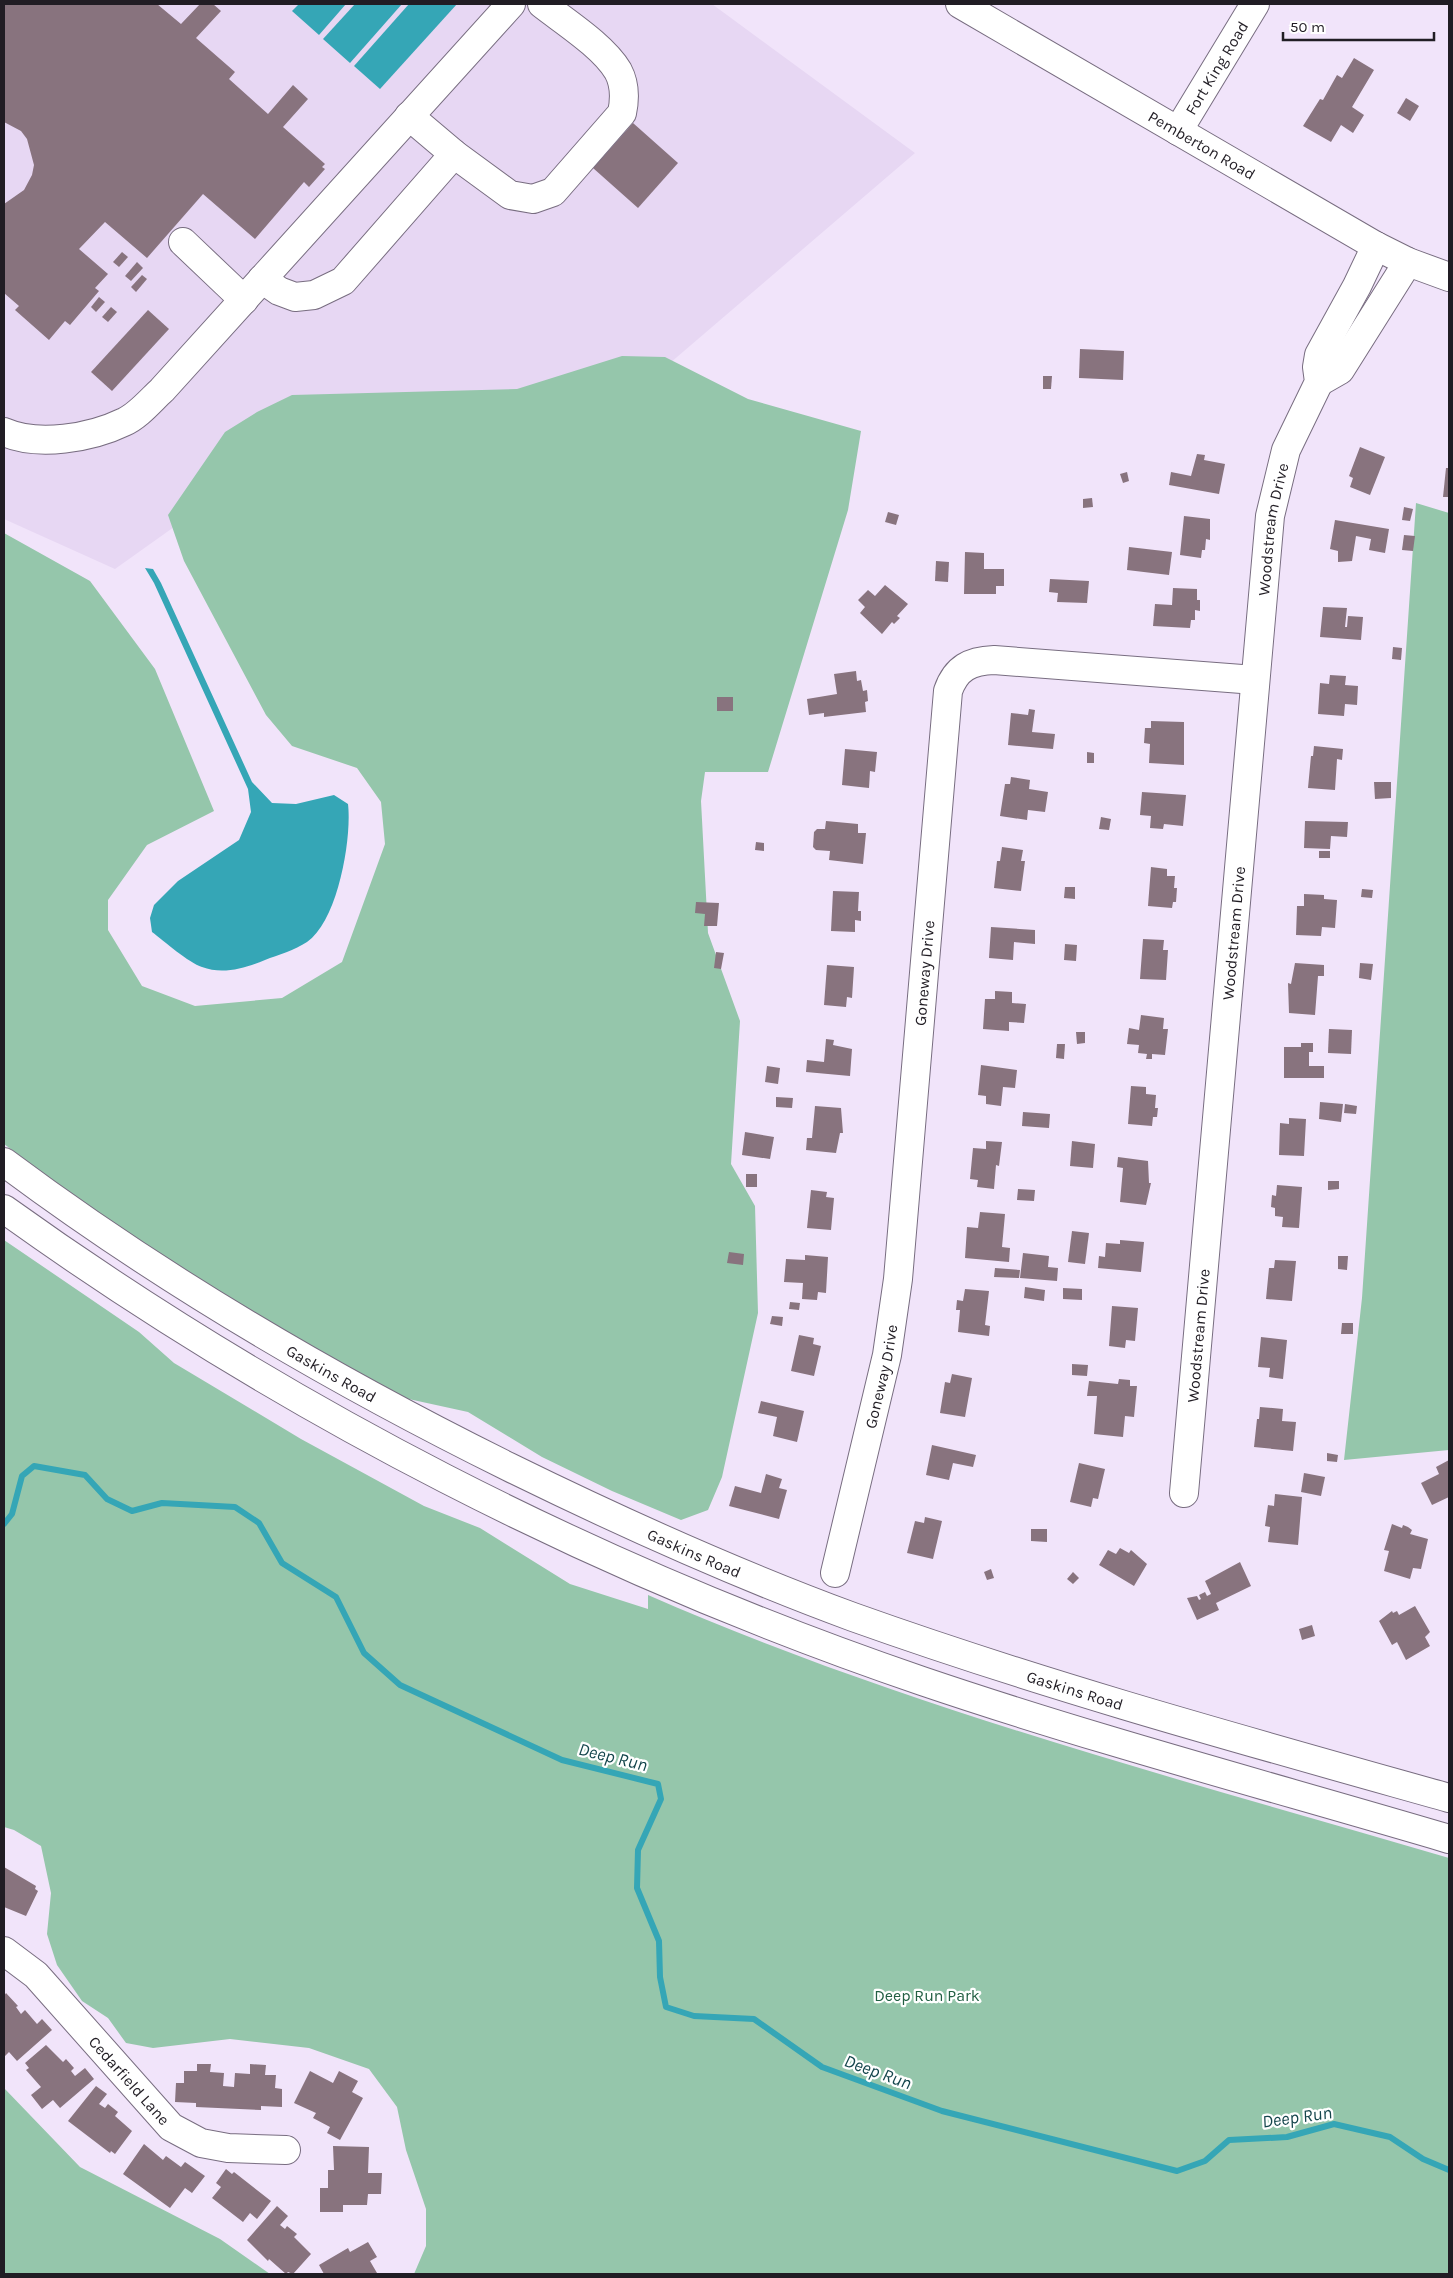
<svg xmlns="http://www.w3.org/2000/svg" width="1453" height="2278" viewBox="0 0 1453 2278" font-family="Karla,sans-serif">
<style>
.built{fill:#e7d7f3}
.green{fill:#95c6ab}
.water{fill:#35a6b6}
.lines{fill:none;stroke-linecap:round;stroke-linejoin:round}
.stream{stroke:#35a6b6;stroke-width:6}
.building{fill:#88737e}
.minor-casing{stroke:#786d80;stroke-width:30}
.major-casing{stroke:#786d80;stroke-width:30}
.minor{stroke:#fff;stroke-width:28}
.major{stroke:#fff;stroke-width:28}
.labels{text-anchor:middle;stroke-width:4.5;stroke-linejoin:round;paint-order:stroke}
.street-label{font-size:16px;fill:#211d24;stroke:#fff}
.park-label{font-size:16px;fill:#225f43;stroke:#fff}
.water-label{font-size:18px;font-style:italic;fill:#14454c;stroke:#fff}
</style>
<rect width="100%" height="100%" fill="#f1e4fa"/>
<polygon class="built" points="4,4 712,4 915,153 635,393 306,433 115,569 4,519"/>
<g class="green">
<polygon points="622,356 665,357 748,399 861,431 848,510 768,772 705,772 701,801 708,933 740,1021 731,1164 755,1206 758,1313 722,1477 708,1510 681,1520 612,1491 542,1457 468,1412 404,1398 258,1316 111,1223 4,1144 4,533 90,581 155,669 214,811 147,845 108,900 108,930 142,986 195,1006 282,998 342,962 385,844 381,802 357,768 292,746 266,715 184,561 168,515 225,432 257,412 292,395 517,389"/>
<polygon points="1416,503 1449,513 1449,1450 1344,1460 1362,1298"/>
<path d="M4 1240 139 1332 174 1363 301 1439 424 1506 480 1528 570 1584 648 1609V1595C906 1708 1180 1779 1449 1858V2274H414L426 2246V2209L406 2150 397 2107 369 2069 309 2048 230 2039 153 2048 126 2043 108 2018 82 2001 57 1965 47 1934 51 1893 41 1846 14 1830 4 1827Z"/>
<polygon points="4,2088 80,2167 220,2239 270,2274 4,2274"/>
</g>
<g class="water">
<polygon points="299,4 346,4 319,35 292,11"/>
<polygon points="355,4 402,4 350,63 323,39"/>
<polygon points="409,4 457,4 380,89 354,66"/>
<path d="M145 568 153 569 161 583 252 782 272 803 296 804 334 795 348 804C352 838 338 921 307 942 295 950 278 955 265 960 245 968 223 975 202 967 189 963 164 941 152 932L150 918 154 905 178 881 239 840 251 812 248 789 154 583Z"/>
</g>
<g class="lines">
<polyline class="stream" points="4,1524 12,1514 22,1476 34,1466 85,1475 107,1499 132,1511 162,1503 235,1507 259,1523 282,1563 336,1597 364,1653 400,1685 562,1760 658,1784 661,1799 638,1850 637,1888 659,1941 660,1977 666,2007 694,2016 754,2019 822,2067 942,2111 1177,2171 1205,2161 1229,2140 1287,2137 1334,2124 1390,2137 1423,2159 1449,2170"/>
</g>
<g class="building">
<polygon points="4,4 157,4 181,24 200,4 213,4 221,11 196,38 235,72 229,79 268,114 293,85 308,99 283,127 325,164 322,167 325,169 309,187 304,182 255,239 203,194 147,258 105,222 79,249 108,274 95,288 99,291 70,325 65,321 49,340 15,310 19,306 4,293 4,204 24,190 32,175 34,165 27,139 21,131 4,122"/>
<polygon points="1354,58 1374,70 1352,107 1364,115 1353,133 1341,125 1331,142 1303,126 1320,99 1323,100 1337,75 1342,78"/>
<polygon points="1406,98 1419,106 1410,121 1397,113"/>
<polygon points="633,123 678,163 638,208 593,168"/>
<polygon points="122,252 128,257 119,267 113,262"/>
<polygon points="137,262 143,268 131,281 125,276"/>
<polygon points="142,275 147,279 136,292 131,287"/>
<polygon points="99,297 105,302 96,312 91,307"/>
<polygon points="111,307 117,312 108,322 102,317"/>
<polygon points="148,310 169,329 112,391 91,372"/>
<polygon points="1080,349 1124,351 1123,380 1079,378"/>
<polygon points="1043,376 1052,376 1051,389 1043,389"/>
<polygon points="1360,447 1385,457 1370,495 1350,487 1353,478 1349,476"/>
<polygon points="1197,454 1205,455 1204,460 1225,464 1219,494 1169,485 1171,472 1191,476"/>
<polygon points="1446,468 1449,468 1449,497 1443,497"/>
<polygon points="1127,472 1129,481 1123,483 1120,474"/>
<polygon points="1092,498 1093,507 1083,508 1083,499"/>
<polygon points="1404,507 1413,509 1410,521 1402,520"/>
<polygon points="888,512 899,515 896,525 885,522"/>
<polygon points="1184,516 1210,519 1210,540 1206,539 1205,550 1202,550 1201,558 1180,555"/>
<polygon points="1335,520 1389,529 1385,553 1369,550 1371,539 1356,536 1352,561 1338,562 1338,551 1330,549"/>
<polygon points="1404,535 1415,536 1413,551 1402,550"/>
<polygon points="1129,547 1172,552 1169,575 1127,570"/>
<polygon points="965,552 984,553 984,569 1004,569 1004,586 996,586 996,594 964,594"/>
<polygon points="936,561 949,562 948,582 935,581"/>
<polygon points="1050,579 1089,581 1087,603 1057,602 1058,593 1049,592"/>
<polygon points="885,585 908,604 897,616 900,618 894,624 892,622 882,634 860,613 865,607 858,600 868,590 875,596"/>
<polygon points="1173,588 1197,589 1197,600 1200,600 1200,611 1195,610 1195,620 1191,620 1190,628 1153,626 1155,604 1172,605"/>
<polygon points="1323,607 1347,608 1345,627 1347,627 1348,616 1363,617 1361,640 1320,637"/>
<polygon points="1393,647 1402,648 1401,660 1392,659"/>
<polygon points="856,671 857,681 861,680 863,691 867,690 868,701 865,702 866,712 824,717 824,713 809,715 807,699 837,694 834,674"/>
<polygon points="1330,675 1346,676 1345,685 1358,686 1357,705 1345,704 1344,716 1318,714 1320,683 1329,684"/>
<rect x="717" y="697" width="16" height="14"/>
<polygon points="1029,709 1035,710 1032,732 1055,734 1053,749 1008,745 1011,713 1028,715"/>
<polygon points="1151,721 1184,722 1184,765 1149,763 1150,744 1144,743 1145,728 1151,728"/>
<polygon points="1314,746 1343,749 1342,760 1337,759 1335,790 1308,788 1311,756 1313,756"/>
<polygon points="845,749 877,752 875,772 870,771 869,788 842,785"/>
<polygon points="1087,752 1094,753 1094,763 1087,763"/>
<polygon points="1011,777 1030,780 1029,789 1048,792 1045,812 1028,810 1027,820 1000,816 1005,784 1010,784"/>
<polygon points="1374,782 1391,782 1391,798 1375,799"/>
<polygon points="1142,792 1186,795 1183,826 1164,824 1163,829 1150,828 1151,816 1140,815"/>
<polygon points="1101,817 1111,819 1109,830 1099,829"/>
<polygon points="826,821 858,824 858,833 866,833 863,864 829,860 830,851 816,850 813,847 814,832 817,829 825,829"/>
<polygon points="1305,821 1348,822 1347,837 1331,836 1330,849 1304,848"/>
<polygon points="756,842 764,843 764,851 755,850"/>
<polygon points="1002,847 1023,850 1021,861 1025,861 1021,891 994,888 997,861 1000,861"/>
<rect x="1319" y="851" width="11" height="7"/>
<polygon points="1151,867 1167,869 1167,876 1175,876 1174,888 1177,888 1176,902 1173,902 1172,908 1148,906"/>
<polygon points="1065,887 1075,887 1075,899 1064,898"/>
<polygon points="1362,889 1373,890 1372,898 1361,897"/>
<polygon points="833,891 859,892 858,911 861,911 861,921 855,920 855,932 831,931"/>
<polygon points="1304,894 1324,895 1324,899 1337,900 1335,928 1322,927 1321,936 1296,935 1297,906 1304,906"/>
<polygon points="696,902 719,903 717,926 704,926 705,914 695,913"/>
<polygon points="991,927 1035,930 1035,944 1014,942 1013,960 989,958"/>
<polygon points="1143,939 1164,940 1163,950 1168,950 1166,980 1140,979"/>
<polygon points="1065,944 1077,945 1076,961 1064,960"/>
<polygon points="716,952 724,953 721,969 714,968"/>
<polygon points="1295,963 1324,965 1324,976 1318,976 1315,1015 1289,1013 1288,983 1291,984"/>
<polygon points="1360,963 1373,964 1371,980 1359,978"/>
<polygon points="827,965 854,967 852,998 847,997 846,1007 824,1005"/>
<polygon points="995,991 1012,992 1012,1003 1026,1004 1024,1023 1009,1022 1009,1031 983,1029 985,999 995,999"/>
<polygon points="1141,1015 1164,1018 1163,1029 1168,1029 1165,1055 1152,1054 1152,1059 1146,1059 1147,1054 1138,1053 1139,1045 1127,1044 1129,1028 1139,1030"/>
<polygon points="1329,1029 1352,1030 1351,1054 1328,1053"/>
<polygon points="1076,1032 1085,1032 1085,1043 1077,1044"/>
<polygon points="826,1039 834,1040 833,1045 852,1049 850,1076 806,1072 807,1060 824,1062"/>
<polygon points="1301,1043 1313,1043 1313,1052 1309,1052 1309,1066 1324,1066 1324,1078 1284,1078 1284,1047 1301,1047"/>
<polygon points="1057,1044 1065,1044 1064,1059 1056,1058"/>
<polygon points="981,1065 1017,1070 1015,1088 1003,1087 1001,1106 986,1104 986,1096 978,1095"/>
<polygon points="767,1066 780,1068 778,1084 765,1082"/>
<polygon points="1131,1086 1146,1087 1146,1094 1156,1095 1155,1108 1158,1108 1157,1117 1153,1117 1152,1126 1128,1124"/>
<polygon points="776,1097 793,1098 792,1108 776,1107"/>
<polygon points="1320,1102 1343,1104 1341,1122 1319,1119"/>
<polygon points="1345,1104 1357,1106 1356,1114 1344,1113"/>
<polygon points="815,1106 841,1108 843,1133 840,1133 836,1153 806,1150 807,1138 812,1138"/>
<polygon points="1023,1112 1050,1114 1049,1128 1022,1126"/>
<polygon points="1289,1118 1306,1119 1304,1156 1279,1155 1280,1123 1289,1124"/>
<polygon points="745,1132 774,1137 770,1159 742,1155"/>
<polygon points="986,1141 1002,1142 999,1166 996,1165 994,1189 977,1187 978,1180 970,1179 973,1148 986,1149"/>
<polygon points="1072,1141 1095,1144 1093,1168 1070,1166"/>
<polygon points="1118,1157 1148,1161 1149,1183 1151,1183 1146,1205 1120,1202 1123,1168 1117,1167"/>
<rect x="746" y="1174" width="11" height="13"/>
<polygon points="1328,1181 1339,1181 1339,1189 1328,1190"/>
<polygon points="1277,1185 1302,1187 1299,1228 1282,1227 1283,1217 1275,1216 1275,1208 1271,1207 1272,1195 1276,1196"/>
<polygon points="1018,1189 1035,1190 1034,1201 1017,1200"/>
<polygon points="811,1190 827,1192 826,1197 834,1198 831,1230 807,1228"/>
<polygon points="980,1212 1005,1214 1002,1247 1010,1248 1009,1262 965,1258 967,1227 978,1228"/>
<polygon points="1072,1231 1089,1233 1085,1264 1068,1262"/>
<polygon points="1120,1240 1144,1242 1141,1272 1098,1268 1099,1256 1105,1257 1106,1243 1120,1244"/>
<polygon points="729,1252 744,1254 743,1265 727,1263"/>
<polygon points="1023,1253 1049,1256 1048,1267 1058,1268 1057,1281 1020,1278"/>
<polygon points="805,1255 828,1257 826,1293 818,1292 817,1300 802,1299 803,1283 784,1282 786,1259 805,1260"/>
<polygon points="1338,1256 1348,1256 1347,1270 1338,1269"/>
<polygon points="1275,1260 1296,1261 1292,1301 1266,1299 1269,1268 1274,1268"/>
<polygon points="995,1268 1020,1270 1019,1278 994,1277"/>
<polygon points="1025,1287 1045,1290 1044,1301 1024,1298"/>
<polygon points="1063,1288 1082,1289 1082,1300 1063,1299"/>
<polygon points="965,1289 989,1291 985,1325 990,1326 989,1336 958,1332 960,1310 956,1310 957,1300 963,1301"/>
<polygon points="790,1302 800,1303 799,1310 789,1309"/>
<polygon points="1112,1306 1138,1308 1135,1341 1126,1340 1125,1348 1109,1346"/>
<polygon points="772,1316 783,1317 782,1326 770,1324"/>
<polygon points="1342,1323 1353,1323 1353,1334 1341,1334"/>
<polygon points="799,1335 814,1338 813,1344 821,1346 814,1376 791,1371"/>
<polygon points="1261,1337 1287,1340 1283,1379 1269,1377 1270,1368 1258,1367"/>
<polygon points="1072,1364 1088,1365 1087,1376 1072,1375"/>
<polygon points="952,1374 972,1378 965,1417 940,1413 945,1382 950,1383"/>
<polygon points="1119,1379 1130,1380 1130,1386 1137,1386 1134,1417 1125,1416 1123,1437 1094,1434 1097,1396 1087,1396 1089,1381 1118,1384"/>
<polygon points="761,1401 804,1411 797,1442 773,1436 777,1417 758,1413"/>
<polygon points="1260,1407 1283,1409 1282,1421 1296,1422 1293,1451 1254,1447 1257,1419 1259,1419"/>
<polygon points="932,1445 976,1455 973,1467 953,1463 949,1480 926,1475"/>
<polygon points="1327,1453 1338,1455 1337,1462 1327,1461"/>
<polygon points="1449,1460 1449,1497 1432,1505 1421,1483 1439,1474 1436,1467"/>
<polygon points="1079,1463 1105,1469 1098,1499 1093,1498 1091,1507 1070,1502"/>
<polygon points="1304,1473 1325,1477 1321,1496 1301,1492"/>
<polygon points="766,1474 782,1479 779,1488 787,1490 779,1519 729,1506 735,1486 761,1493"/>
<polygon points="1275,1494 1302,1497 1298,1545 1268,1542 1270,1527 1265,1526 1268,1505 1274,1506"/>
<polygon points="925,1517 942,1521 933,1559 907,1553 915,1521 924,1523"/>
<polygon points="1392,1524 1402,1528 1403,1525 1408,1527 1412,1530 1410,1534 1428,1539 1421,1569 1413,1568 1410,1579 1384,1571 1389,1551 1384,1550"/>
<polygon points="1031,1529 1047,1529 1047,1542 1031,1541"/>
<polygon points="1120,1548 1129,1553 1131,1550 1147,1564 1134,1586 1099,1565 1108,1550 1116,1554"/>
<polygon points="1240,1562 1251,1586 1216,1603 1219,1610 1197,1620 1187,1598 1197,1596 1199,1600 1201,1599 1199,1595 1205,1592 1207,1596 1211,1594 1205,1581"/>
<polygon points="991,1569 994,1578 987,1580 984,1572"/>
<polygon points="1073,1572 1079,1578 1073,1584 1067,1579"/>
<polygon points="1415,1606 1430,1632 1425,1637 1430,1646 1406,1660 1397,1642 1392,1645 1379,1621 1392,1611 1393,1613 1397,1611 1399,1615"/>
<polygon points="1312,1625 1315,1636 1302,1640 1299,1629"/>
<polygon points="4,1867 36,1886 35,1889 38,1891 26,1916 4,1907"/>
<polygon points="6,1993 18,2006 16,2007 21,2014 25,2010 37,2024 42,2019 52,2030 17,2061 9,2052 4,2057 4,1996"/>
<polygon points="46,2045 63,2062 66,2059 74,2068 71,2071 75,2076 85,2068 94,2079 60,2108 53,2100 42,2109 31,2095 41,2087 26,2070 29,2068 25,2063"/>
<polygon points="197,2064 211,2064 210,2072 224,2073 223,2086 234,2087 235,2073 250,2074 250,2064 266,2065 265,2075 276,2075 275,2088 282,2089 282,2107 261,2106 261,2110 196,2107 196,2103 175,2102 176,2083 184,2083 184,2071 197,2071"/>
<polygon points="310,2071 333,2083 339,2071 358,2081 352,2092 363,2098 340,2140 327,2133 330,2127 313,2118 316,2113 294,2103"/>
<polygon points="96,2086 107,2094 99,2104 105,2108 108,2104 118,2112 115,2116 132,2131 115,2154 111,2151 110,2153 68,2121"/>
<polygon points="144,2144 163,2160 166,2156 181,2167 185,2162 205,2176 192,2193 185,2188 170,2208 123,2174"/>
<polygon points="333,2146 369,2147 368,2173 382,2173 381,2194 368,2194 367,2205 343,2205 343,2212 320,2212 320,2188 328,2188 328,2170 334,2170"/>
<polygon points="226,2169 232,2174 234,2172 271,2201 257,2219 250,2213 243,2222 212,2198 221,2187 216,2183"/>
<polygon points="277,2206 288,2216 280,2225 285,2229 287,2226 297,2234 294,2237 311,2254 293,2274 288,2272 286,2274 269,2259 268,2261 247,2240"/>
<polygon points="368,2242 377,2257 370,2261 377,2273 324,2274 319,2265 348,2248 350,2252"/>
</g>
<g class="lines">
<g class="minor-casing">
<g id="minor">
<path id="s1" d="M960 4 1376 246 1408 262 1449 277"/>
<path d="M409 116 454 154 510 195 533 199 553 192 622 113C625 99 625 84 618 71 603 46 565 22 542 4"/>
<path id="s2" d="M1178 131 1255 4"/>
<polyline points="183,242 244,300"/>
<polyline points="262,279 279,291 295,297 314,295 343,281 454,154"/>
<polyline points="1319,382 1340,370 1408,262"/>
<path d="M4 432C38 447 91 438 124 422 138 416 151 400 162 390L511 4"/>
<path id="s3" d="M1184 1493 1270 516 1286 450 1319 382 1317 367 1319 355 1357 286 1376 246"/>
<path id="s4" d="M835 1573 887 1355 898 1279 948 691C956 668 970 661 994 660L1255 680"/>
<path id="s5" d="M4 1951 36 1975 171 2127 201 2143 228 2148 286 2150"/>
</g>
</g>
<g class="major-casing">
<g id="major">
<path id="s6" d="M4 1162C162 1280 333 1380 509 1467 621 1522 736 1574 853 1617 1049 1687 1250 1742 1449 1798"/>
<path d="M4 1209C284 1410 596 1570 922 1681 1096 1740 1273 1787 1449 1839"/>
</g>
</g>
<use href="#minor" class="minor"/>
<use href="#major" class="major"/>
</g>
<g class="labels">
<g class="street-label">
<text dy="6" stroke="none"><textPath href="#s2" startOffset="74">Fort King Road</textPath></text>
<text dy="6" stroke="none"><textPath href="#s1" startOffset="280">Pemberton Road</textPath></text>
<text dy="6" stroke="none"><textPath href="#s3" startOffset="968">Woodstream Drive</textPath></text>
<text dy="6" stroke="none"><textPath href="#s3" startOffset="562">Woodstream Drive</textPath></text>
<text dy="6" stroke="none"><textPath href="#s4" startOffset="608">Goneway Drive</textPath></text>
<text dy="6" stroke="none"><textPath href="#s3" startOffset="158">Woodstream Drive</textPath></text>
<text dy="6" stroke="none"><textPath href="#s6" startOffset="390">Gaskins Road</textPath></text>
<text dy="6" stroke="none"><textPath href="#s4" startOffset="202">Goneway Drive</textPath></text>
<text dy="6" stroke="none"><textPath href="#s6" startOffset="795">Gaskins Road</textPath></text>
<text dy="6" stroke="none"><textPath href="#s6" startOffset="1200">Gaskins Road</textPath></text>
<text dy="6" stroke="none"><textPath href="#s5" startOffset="181">Cedarfield Lane</textPath></text>
</g>
<g class="park-label">
<text x="927" y="2001">Deep Run Park</text>
</g>
<g class="water-label">
<text transform="translate(613 1757) rotate(14)" y="6">Deep Run</text>
<text transform="translate(878 2072) rotate(20)" y="6">Deep Run</text>
<text transform="translate(1297 2117) rotate(-8)" y="6">Deep Run</text>
</g>
</g>
<rect width="1453" height="2278" fill="none" stroke="#211d24" stroke-width="10"/>
<path d="M1283 32v8h151v-8" fill="none" stroke="#211d24" stroke-width="2.5"/>
<text x="1290" y="32" font-size="15" fill="#211d24" stroke="#ffffff" stroke-width="4" paint-order="stroke">50 m</text>
</svg>
